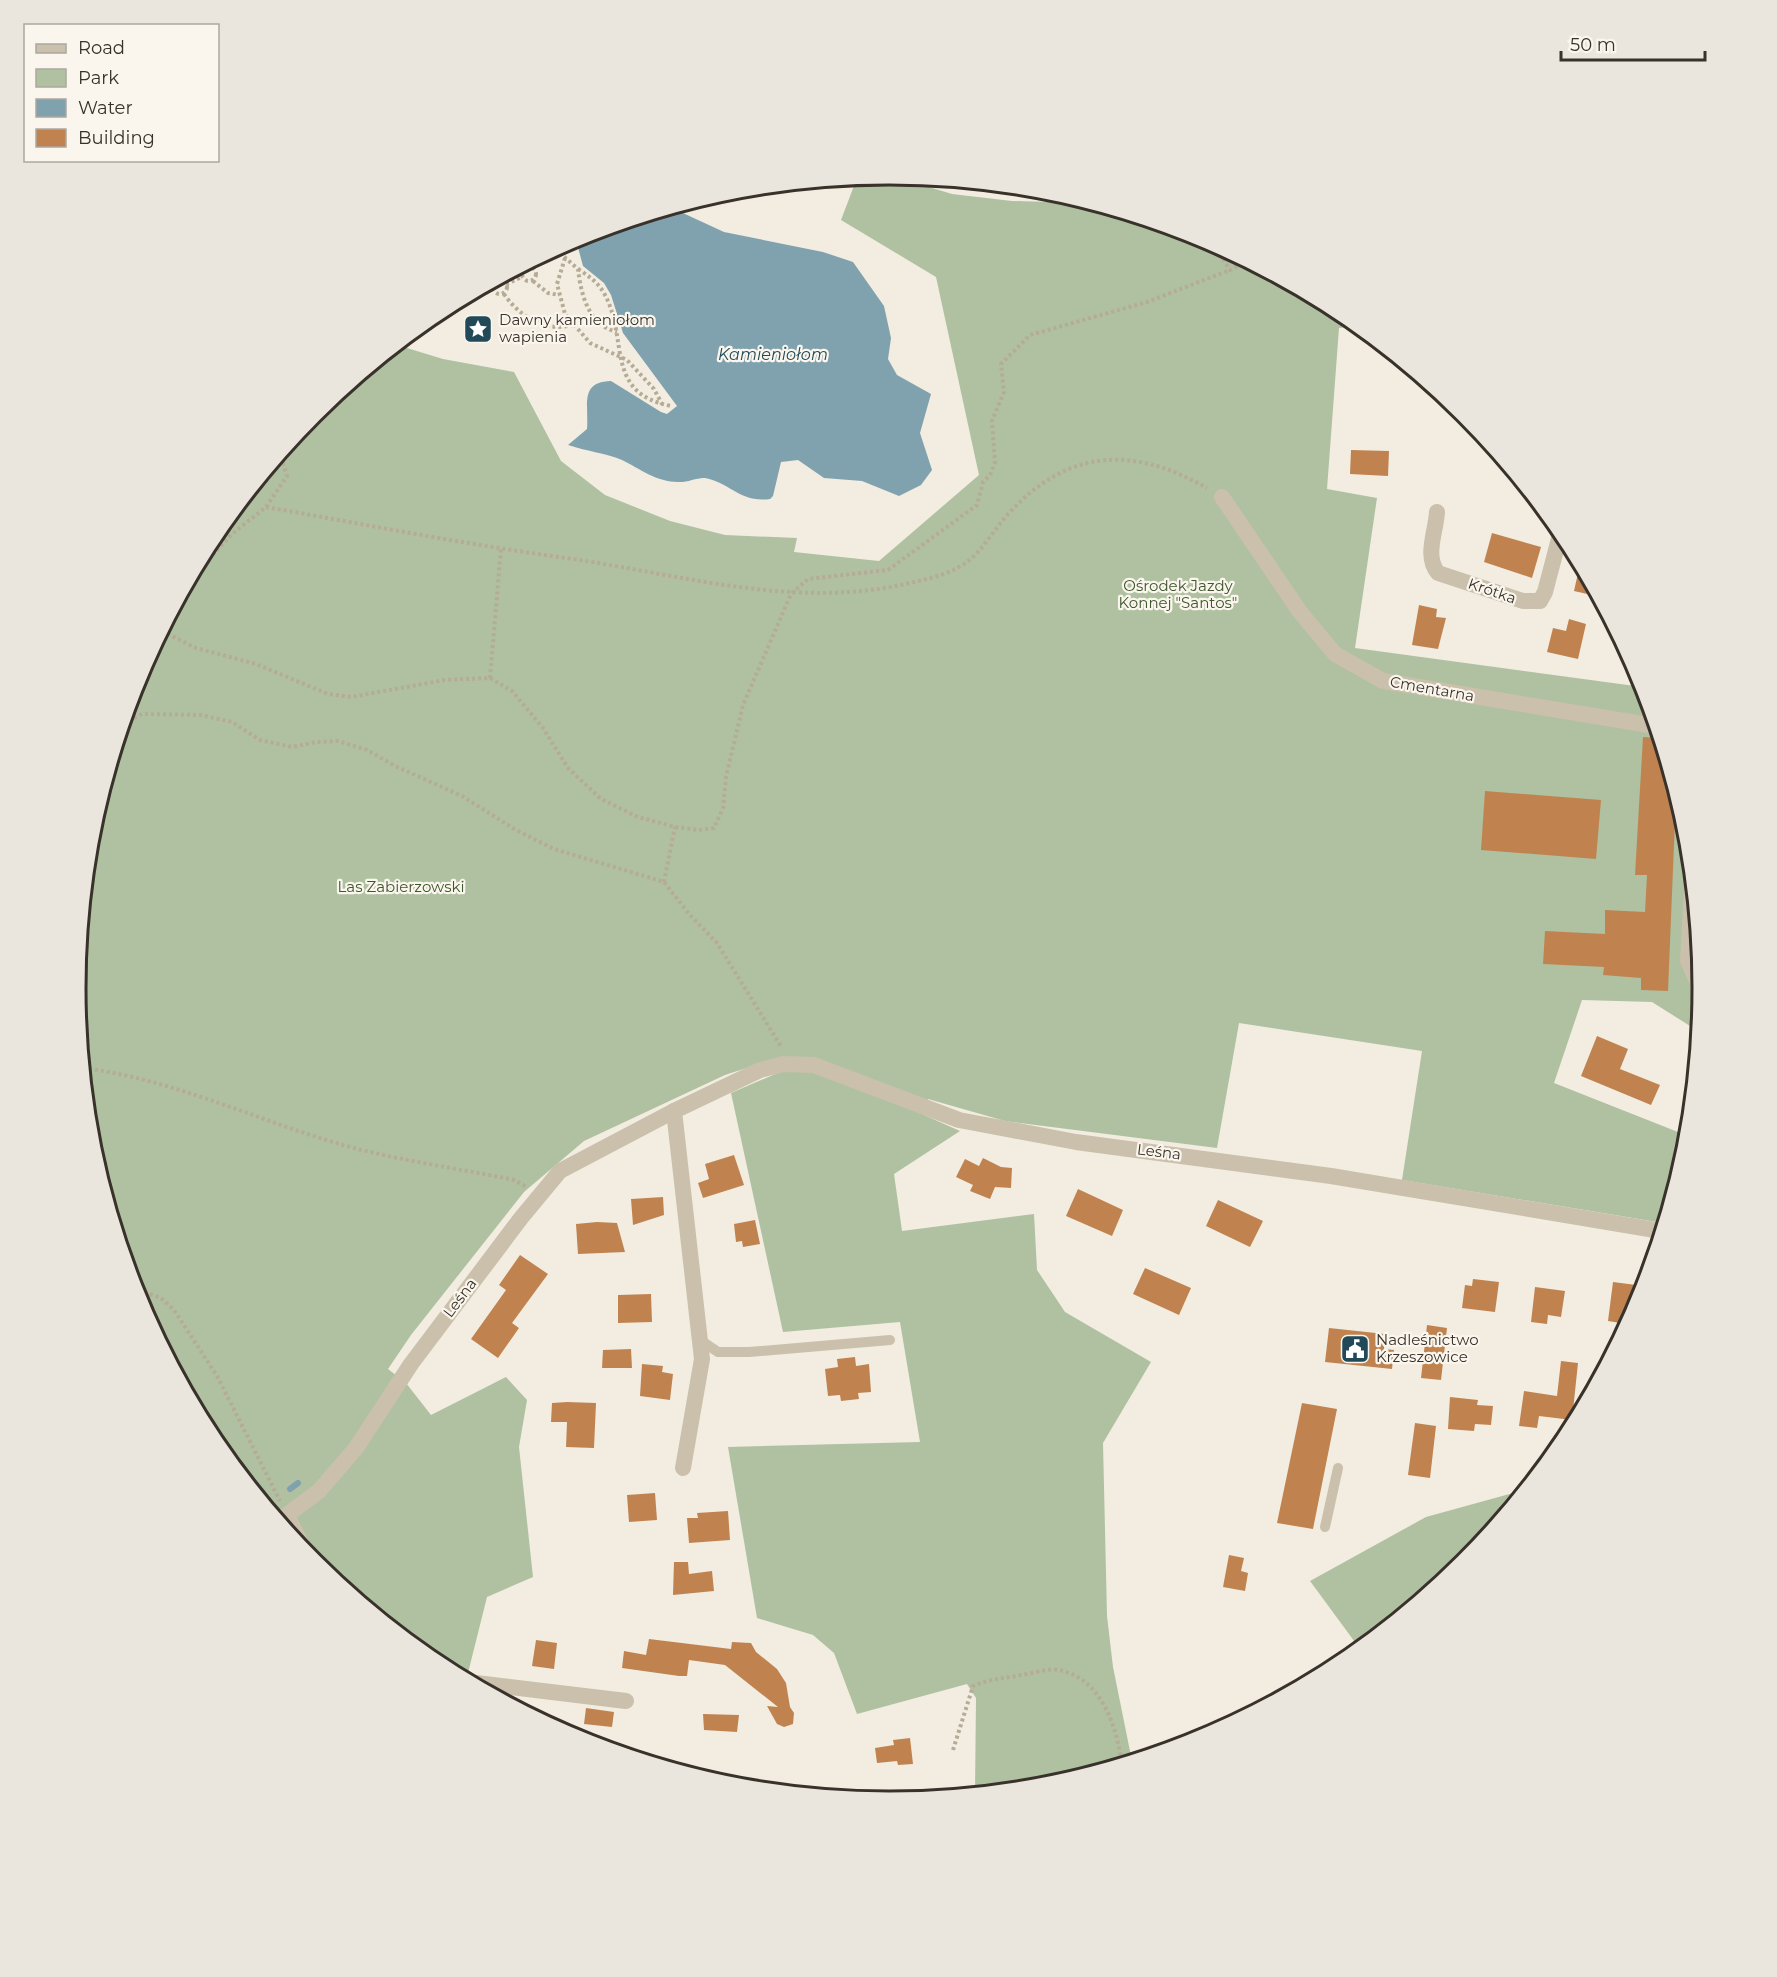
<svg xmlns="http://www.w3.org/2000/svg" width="1777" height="1977" viewBox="0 0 1777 1977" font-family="Montserrat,sans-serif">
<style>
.green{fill:#afc1a0}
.water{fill:#80a2ae}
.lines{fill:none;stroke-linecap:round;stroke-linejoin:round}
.stream{stroke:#80a2ae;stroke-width:6}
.building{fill:#c08350}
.path{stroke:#b6ab96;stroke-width:4;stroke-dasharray:3 3;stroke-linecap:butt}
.service{stroke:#cac0ac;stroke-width:10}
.minor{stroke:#cac0ac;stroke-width:16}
.labels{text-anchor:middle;stroke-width:4.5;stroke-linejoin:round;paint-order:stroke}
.poi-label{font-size:15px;fill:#39322b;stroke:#faf6ed;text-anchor:start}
.park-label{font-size:15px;fill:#405630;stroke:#faf6ed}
.street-label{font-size:15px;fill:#39322b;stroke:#faf6ed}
.water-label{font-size:16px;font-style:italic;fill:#224958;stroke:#faf6ed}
.rim{fill:none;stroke:#39322b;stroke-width:3}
</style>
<rect width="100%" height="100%" fill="#f2ede0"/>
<g class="green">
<polygon points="889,175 952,194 1012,201 1087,203 1200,237 1341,312 1357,326 1339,328 1327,489 1377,498 1355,648 1635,686 1639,675 1686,830 1702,989 1698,1031 1652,1002 1582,1000 1554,1083 1683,1134 1689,1115 1686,1148 1663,1223 1402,1180 1422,1051 1239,1023 1217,1148 1005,1121 928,1099 924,1115 960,1131 894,1174 902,1231 1034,1214 1037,1270 1065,1312 1151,1362 1103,1443 1107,1616 1113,1667 1132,1761 1047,1786 975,1793 976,1698 967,1684 857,1714 834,1653 813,1635 757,1618 728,1447 920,1442 900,1322 783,1332 731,1093 780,1072 818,1072 774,1059 725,1075 584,1141 524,1192 411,1335 388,1369 406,1383 431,1415 506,1377 527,1400 519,1447 533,1577 487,1597 466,1681 436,1665 313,1563 212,1440 186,1382 180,1380 137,1299 91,1147 75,989 91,829 137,677 212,536 314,413 397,345 443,359 514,372 561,461 605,495 670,521 725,535 797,538 794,552 879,561 979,475 936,277 841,220 857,178"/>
<polygon points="1524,1490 1463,1564 1360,1649 1310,1581 1426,1517"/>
</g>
<path class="water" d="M672 208 724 232 823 252 853 262 884 306 891 338 888 359 897 375 931 394 920 433 932 470 921 485 899 496 862 481 824 478 798 460 781 462 773 496 770 499C740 503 731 483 705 478 698 477 686 483 678 482 657 482 640 469 622 460 605 453 586 451 568 445L587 429C589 405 579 382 611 381L661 412 667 414 677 406 623 333 611 295 604 283 583 266 576 240 578 237Z"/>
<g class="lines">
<polyline class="stream" points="290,1489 298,1483"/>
</g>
<g class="building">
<polygon points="1351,450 1389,451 1388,476 1350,474"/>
<polygon points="1492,533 1541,547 1532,578 1484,562"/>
<polygon points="1580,564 1596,596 1574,591"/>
<polygon points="1419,605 1437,609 1436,617 1446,618 1438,649 1412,645"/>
<polygon points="1569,619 1586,624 1578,659 1547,652 1553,628 1566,631"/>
<polygon points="1643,737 1658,738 1676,796 1668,991 1641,990 1641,978 1603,975 1604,967 1543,964 1545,931 1605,934 1605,910 1645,912 1647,875 1635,875"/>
<polygon points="1485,791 1601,800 1596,859 1481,850"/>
<polygon points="1597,1036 1628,1049 1620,1069 1660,1085 1651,1105 1581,1076"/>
<polygon points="734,1155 744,1185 703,1198 698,1183 709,1179 705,1164"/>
<polygon points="983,1158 1001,1167 1012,1168 1011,1188 995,1187 990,1199 970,1191 973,1185 956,1177 965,1159 979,1166"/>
<polygon points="1078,1189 1123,1210 1112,1236 1066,1216"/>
<polygon points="663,1197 664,1215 633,1225 631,1199"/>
<polygon points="1218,1200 1263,1221 1250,1247 1206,1226"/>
<polygon points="755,1220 760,1244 743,1247 742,1241 736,1242 734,1224"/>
<polygon points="597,1222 617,1223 625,1252 578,1254 576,1224"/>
<polygon points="520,1255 548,1274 512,1323 519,1328 498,1358 471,1339 506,1290 499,1285"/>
<polygon points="1145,1268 1191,1288 1179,1315 1133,1294"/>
<polygon points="1473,1279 1499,1282 1495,1312 1462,1308 1465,1285 1472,1286"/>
<polygon points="1613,1282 1644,1286 1627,1324 1608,1321"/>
<polygon points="1535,1287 1565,1291 1561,1317 1548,1315 1547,1324 1531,1322"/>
<polygon points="651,1294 652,1322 618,1323 618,1295"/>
<polygon points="1427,1325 1447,1328 1441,1380 1421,1378"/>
<polygon points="1329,1328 1385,1334 1384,1349 1394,1350 1392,1369 1325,1362"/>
<polygon points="631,1349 632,1368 602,1368 603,1350"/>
<polygon points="855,1357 856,1366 869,1364 871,1392 858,1393 859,1399 841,1401 840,1395 828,1396 825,1369 838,1367 837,1359"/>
<polygon points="1561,1361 1578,1363 1572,1420 1539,1416 1537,1428 1519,1426 1524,1391 1557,1396"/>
<polygon points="642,1364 663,1366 662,1372 673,1374 670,1400 640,1396"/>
<polygon points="1450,1397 1478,1400 1477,1405 1493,1406 1491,1425 1475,1424 1474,1431 1448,1429"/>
<polygon points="567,1402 596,1403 594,1448 566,1447 567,1422 551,1422 552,1403"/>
<polygon points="1302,1403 1337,1409 1313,1529 1277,1523"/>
<polygon points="1415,1423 1436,1426 1430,1478 1408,1475"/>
<polygon points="655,1493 657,1520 629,1522 627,1495"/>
<polygon points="728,1511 730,1540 689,1543 687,1518 698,1518 697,1513"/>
<polygon points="1229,1555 1244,1558 1241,1571 1248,1573 1245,1591 1223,1587"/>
<polygon points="674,1562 688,1562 689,1574 712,1571 714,1591 673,1595"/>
<polygon points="649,1639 731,1649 732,1642 751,1643 756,1652 777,1669 786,1683 790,1707 794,1713 793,1724 784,1727 777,1724 767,1706 778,1707 725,1665 689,1660 687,1676 679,1676 622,1668 624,1651 646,1655"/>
<polygon points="536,1640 557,1643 554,1669 532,1666"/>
<polygon points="586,1708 614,1712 612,1727 584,1724"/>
<polygon points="703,1714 739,1715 737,1732 704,1730"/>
<polygon points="910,1738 913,1764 898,1765 897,1761 877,1763 875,1748 894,1745 893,1740"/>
</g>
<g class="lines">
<g class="path">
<polyline points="1213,244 1230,270 1245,261"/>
<path d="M555 249 578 269C581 294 588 325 617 332"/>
<polyline points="565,258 557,284 565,314 590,343 627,360 654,389 662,404"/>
<circle cx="529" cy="274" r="7"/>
<path d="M578 269C589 276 599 283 605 295 629 340 604 393 671 406"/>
<circle cx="500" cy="287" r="7"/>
<polyline points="533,281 548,293 559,295"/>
<polyline points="506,284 522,277"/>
<path d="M504 294C518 315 545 333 572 325"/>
<path d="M266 507C368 525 470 545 573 559 681 575 791 608 901 585 923 580 947 576 967 562 983 550 995 528 1009 513 1069 448 1133 446 1207 488"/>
<polyline points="188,581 232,534 266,507 287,476 280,454"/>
<polyline points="162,631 196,648 256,664 328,694 351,697 445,680 490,678 512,691 543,728 568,768 601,799 638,817 675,827 699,830 714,828 723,808 726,777 743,705 791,594 808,579 888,570 977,505 983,482 990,475 995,463 992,421 1004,392 1001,364 1030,335 1147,302 1230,270"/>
<polyline points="490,678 501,549"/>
<polyline points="123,723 142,714 201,715 232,722 260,740 292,747 316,742 338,741 367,750 395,766 462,796 516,830 554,849 664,882 689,914 717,943 782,1048"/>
<polyline points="664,882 675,827"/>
<path d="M83 1068C179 1080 265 1125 358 1149 409 1162 462 1169 514 1180L527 1187"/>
<polyline points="133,1288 161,1298 174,1310 217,1376 280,1501"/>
<path d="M953 1750 973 1686C989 1679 1005 1678 1022 1675 1033 1673 1048 1668 1059 1670 1102 1679 1116 1725 1122 1764"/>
</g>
<g class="service">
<polyline points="700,1340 718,1352 749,1352 890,1340"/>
<polyline points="1325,1527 1338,1468"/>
</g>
<g class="minor">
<polyline points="1222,497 1300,612 1335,654 1383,681 1655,726"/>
<path d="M1437 512C1436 532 1424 556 1438 573L1523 601H1540L1545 592 1561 531"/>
<polyline points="1692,888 1688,961 1702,992"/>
<polyline points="683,1468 702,1359 674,1111 760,1070 783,1064 814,1065 959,1120 1076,1142 1331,1176 1661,1231"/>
<polyline points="287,1515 308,1558"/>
<polyline points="277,1520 287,1515 319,1491 356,1448 411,1364 521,1218 560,1171 674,1111"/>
<polyline points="468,1682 626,1701"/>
</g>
</g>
<defs>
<g id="sight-square" transform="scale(1.5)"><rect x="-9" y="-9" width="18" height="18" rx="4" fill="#224958" stroke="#faf6ed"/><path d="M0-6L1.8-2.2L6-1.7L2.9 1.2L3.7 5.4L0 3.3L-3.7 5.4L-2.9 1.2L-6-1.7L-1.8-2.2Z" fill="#fff"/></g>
<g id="civic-square" transform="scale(1.5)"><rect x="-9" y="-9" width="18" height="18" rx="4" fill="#224958" stroke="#faf6ed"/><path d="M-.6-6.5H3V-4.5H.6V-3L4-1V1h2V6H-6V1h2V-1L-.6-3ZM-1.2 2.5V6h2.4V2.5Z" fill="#fff"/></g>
</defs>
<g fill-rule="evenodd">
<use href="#sight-square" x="478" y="329"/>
<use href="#civic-square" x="1355" y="1349"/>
</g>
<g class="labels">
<g class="poi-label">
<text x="499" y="325">Dawny kamieniołom<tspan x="499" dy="17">wapienia</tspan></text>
<text x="1376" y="1345">Nadleśnictwo<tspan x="1376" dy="17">Krzeszowice</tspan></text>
</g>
<g class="park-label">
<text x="1178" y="591">Ośrodek Jazdy<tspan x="1178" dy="17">Konnej "Santos"</tspan></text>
<text x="401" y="892">Las Zabierzowski</text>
</g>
<g class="street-label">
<text transform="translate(1492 591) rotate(19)" y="5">Krótka</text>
<text transform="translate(1432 689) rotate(10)" y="5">Cmentarna</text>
<text transform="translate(1159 1152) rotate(7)" y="5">Leśna</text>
<text transform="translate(460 1298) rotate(-53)" y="5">Leśna</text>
</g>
<g class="water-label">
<text x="773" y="360">Kamieniołom</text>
</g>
</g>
<path d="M0 0H1777V1977H0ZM86 988a803 803 0 1 1 1606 0a803 803 0 1 1-1606 0Z" fill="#ebe6dd" fill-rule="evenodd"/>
<path class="rim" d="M86 988a803 803 0 1 1 1606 0a803 803 0 1 1-1606 0Z"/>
<rect x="24" y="24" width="195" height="138" fill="#faf6ed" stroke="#ada89f" stroke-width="1.5"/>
<rect x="36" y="44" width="30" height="9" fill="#cac0ac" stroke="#ada89f" stroke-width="1.5"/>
<text x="78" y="54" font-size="18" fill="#39322b">Road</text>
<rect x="36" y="69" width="30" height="18" fill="#afc1a0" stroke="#ada89f" stroke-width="1.5"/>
<text x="78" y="84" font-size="18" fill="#39322b">Park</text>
<rect x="36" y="99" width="30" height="18" fill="#80a2ae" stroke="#ada89f" stroke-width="1.5"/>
<text x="78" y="114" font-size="18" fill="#39322b">Water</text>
<rect x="36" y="129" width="30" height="18" fill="#c08350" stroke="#ada89f" stroke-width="1.5"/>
<text x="78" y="144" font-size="18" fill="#39322b">Building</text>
<path d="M1561 51v9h144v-9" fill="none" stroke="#39322b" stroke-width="3"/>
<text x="1570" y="51" font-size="18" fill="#39322b" stroke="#faf6ed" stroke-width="4.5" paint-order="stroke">50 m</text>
</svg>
